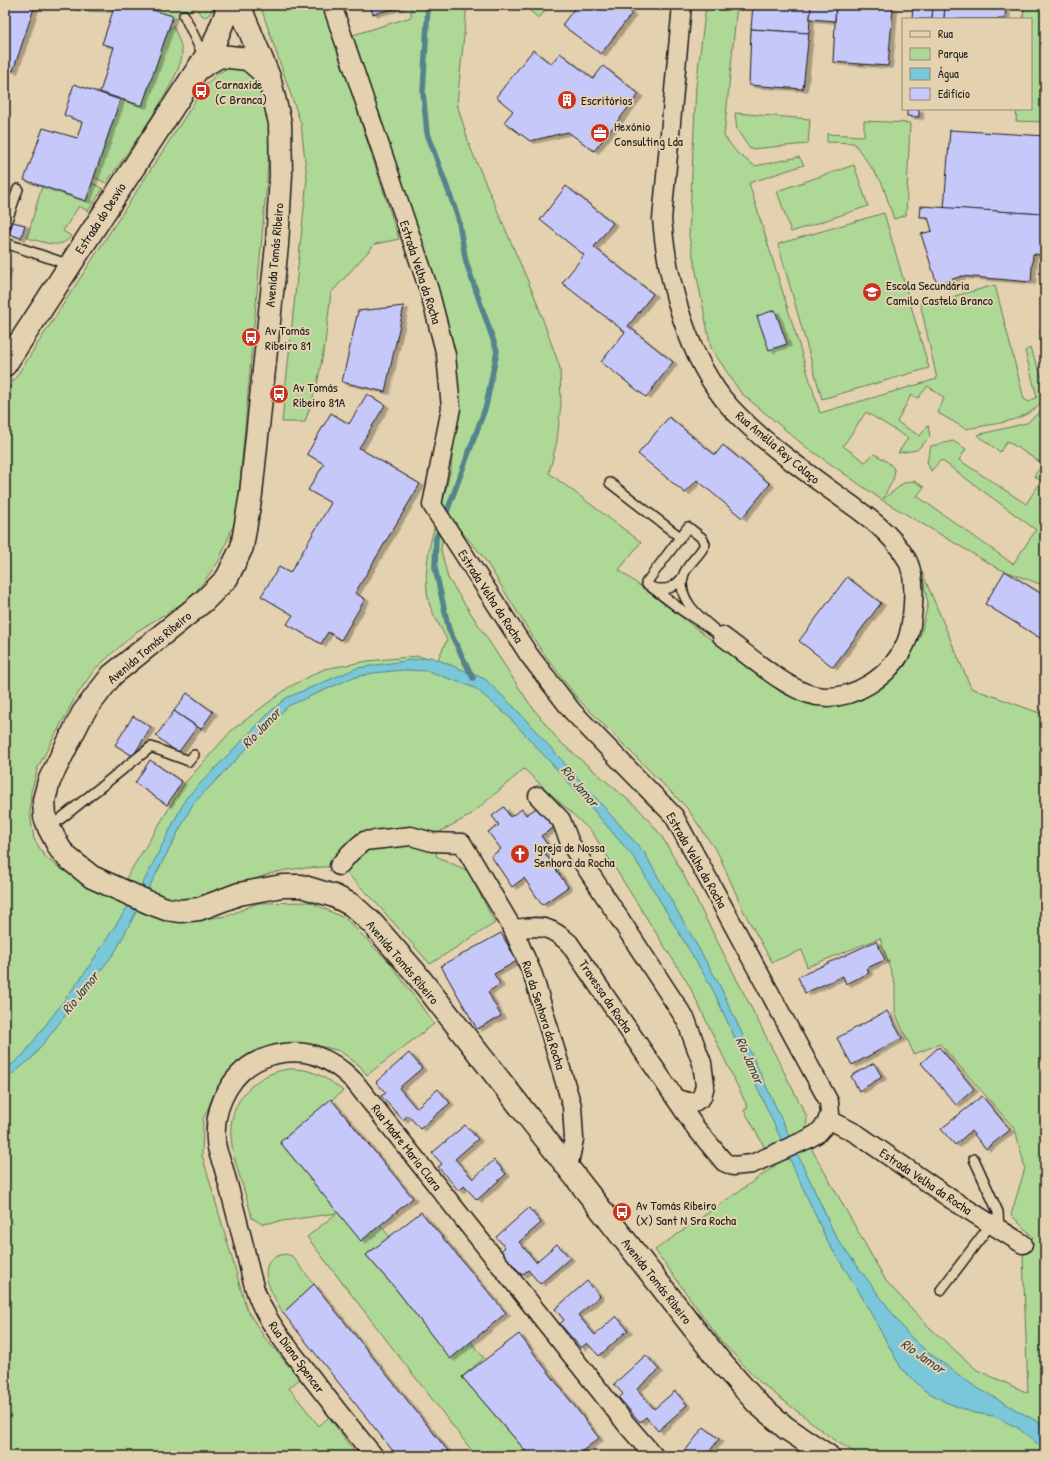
<svg xmlns="http://www.w3.org/2000/svg" width="1050" height="1461" viewBox="0 0 1050 1461" font-family="'Patrick Hand',sans-serif">
<style>
.green{fill:#aed895;stroke:#657a58}
.water{fill:#7ac7d9;stroke:#54838d}
.lines{fill:none;stroke-linecap:round;stroke-linejoin:round}
.stream{stroke:#54838d;stroke-width:5.5}
.building{fill:#c7c8fa;stroke:#1c1c1c;filter:url(#shadow)}
.lane-casing{stroke:#1c1c1c;stroke-width:12}
.street-casing{stroke:#1c1c1c;stroke-width:21}
.secondary-casing{stroke:#1c1c1c;stroke-width:25}
.lane{stroke:#e4d1af;stroke-width:9}
.street{stroke:#e4d1af;stroke-width:18}
.secondary{stroke:#e4d1af;stroke-width:22}
.labels{text-anchor:middle;stroke-width:4;stroke-linejoin:round;paint-order:stroke}
.poi-label{font-size:13px;fill:#1c1c1c;stroke:#e4d1af;text-anchor:start}
.street-label{font-size:13px;fill:#1c1c1c;stroke:#e4d1af}
.water-label{font-size:14px;font-style:italic;fill:#34474b;stroke:#e4d1af}
</style>
<defs>
<filter id="shadow"><feDropShadow dx="4.5" dy="2.5" stdDeviation="0" flood-color="#0004"/></filter>
</defs>
<rect width="100%" height="100%" fill="#e4d1af"/>
<filter id="ink" filterUnits="userSpaceOnUse"><feTurbulence type="fractalNoise" baseFrequency=".025" numOctaves="2"/><feDisplacementMap in="SourceGraphic" scale="8" xChannelSelector="R" yChannelSelector="G"/><feConvolveMatrix kernelMatrix="1 2 1 2 8 2 1 2 1" color-interpolation-filters="sRGB"/></filter>
<g filter="url(#ink)">
<g class="green">
<polygon points="46,5 115,5 112,12 83,11"/>
<polygon points="135,5 214,5 210,14 205,17 200,14 196,7 179,18"/>
<polygon points="260,5 323,5 399,239 375,244 331,293 325,343 317,385 305,422 282,422 307,179 301,124"/>
<path d="M411 5H467L457 104 470 147 536 300 560 368 561 403 557 441 549 473 641 542 619 570 782 693 801 701 821 705 839 704 876 691 905 666 921 634 928 603 921 570 971 688 1045 715V1456H861L834 1440 760 1382 721 1341 655 1250 775 1166 744 1110 748 1108 689 985 592 832 524 769 469 816 441 831 436 856 468 871 495 923 430 964 371 897 339 866C316 868 289 867 266 875 234 886 208 905 173 900 159 899 138 886 125 880L184 784 232 730 289 687 324 669 368 661 418 656 437 661 447 640C441 628 433 615 429 603 423 577 428 550 435 525L443 532 441 550 448 578 529 703 559 741 639 809 661 835 681 870 807 1117 806 1130 811 1148 886 1281 929 1327 977 1370 1028 1393 1023 1256 1033 1237 1011 1215 1025 1168 1015 1129 940 1044 914 1054 895 1013V984L880 938 807 967 802 950 772 962 744 912 719 855 687 808 577 698 539 647 482 555 441 508 451 469 458 396 350 36 411 17Z"/>
<polygon points="522,5 550,5 539,18"/>
<path d="M706 5H737L724 136 738 154 755 166 799 157 804 165 749 183 820 413 937 379 920 302 935 298 937 301 995 285 1024 399 1029 402 1037 397 1025 351 1030 348C1033 356 1045 382 1045 389 1043 422 989 424 966 429L938 413 944 398 928 386 918 398 911 395 897 422 920 436 928 425 930 437 917 450 898 453 908 438 866 412 843 446 865 462 874 454C905 470 895 474 883 499L904 483 914 481 924 487 917 496 1013 564 1036 530 941 460 931 471 927 462 931 446 953 441 966 449 959 460 1026 504 1041 481 1034 476 1043 464 1007 441 1000 452 977 435 1027 423 1045 407V586L997 568 882 500 806 447 741 393 711 348 689 236 696 86Z"/>
<polygon points="1024,5 1045,5 1045,122 1016,121 1017,109 1031,109 1031,19 1023,19"/>
<path d="M173 25C176 33 181 43 182 51 185 76 122 160 106 183L94 177 120 100 142 106 168 30Z"/>
<path d="M236 67C246 70 255 75 260 85 273 109 268 153 267 180L237 516 219 561 202 584 189 599 136 632 94 670 75 698 38 767 31 792 30 814 34 839 46 858 61 869 95 889 177 922 227 916 258 903 310 902 346 919 390 963 434 1024 367 1075 359 1065 340 1051 316 1045H278L245 1059 220 1083 203 1119 202 1155 247 1310 264 1337 300 1379 289 1388 319 1426 329 1417 357 1456H5V394L205 86C215 75 221 69 236 67Z"/>
<polygon points="735,113 810,119 808,144 750,149 737,130"/>
<polygon points="864,121 910,123 906,215 894,219 882,183 854,143 827,142 827,134 864,136"/>
<polygon points="854,165 868,206 791,232 777,191"/>
<path d="M92 183 103 189 88 211 79 206 63 231 71 236C61 251 42 241 27 238L42 186 86 201Z"/>
<polygon points="884,213 929,368 822,399 778,244"/>
<polygon points="1045,316 1045,351 1040,332"/>
<path d="M288 1069C311 1068 326 1077 343 1091L280 1142 361 1240 380 1225 390 1237 366 1255 395 1288 450 1358 471 1342 484 1358 462 1377 530 1456H476L307 1237 337 1213 262 1224 252 1218C246 1191 233 1164 231 1137 228 1101 255 1074 288 1069Z"/>
<path d="M285 1254 292 1256 314 1284 283 1313C273 1295 250 1260 285 1254Z"/>
</g>
<polygon class="water" points="431,657 485,679 516,709 644,852 719,984 836,1237 907,1333 926,1351 974,1386 1045,1426 1045,1450 1018,1428 994,1416 974,1413 945,1402 924,1390 901,1368 857,1288 828,1243 713,990 635,859 583,798 508,716 475,688 428,671 403,670 373,673 352,678 288,706 193,804 115,952 32,1058 5,1080 5,1070 23,1055 84,974 143,883 186,798 270,712 286,698 357,668"/>
<g class="lines">
<g class="stream">
<polyline points="428,5 423,92 427,133 458,217 466,262 497,351 486,406 445,517"/>
<polyline points="441,527 436,538 435,568 449,630 473,678"/>
</g>
</g>
<g class="building">
<polygon points="5,5 35,5 13,71 5,68"/>
<polygon points="115,5 135,5 173,16 142,106 100,92 114,47 102,44"/>
<polygon points="370,5 408,5 373,14"/>
<polygon points="577,5 622,5 632,13 601,54 562,25"/>
<polygon points="753,5 811,5 809,33 751,29"/>
<polygon points="811,5 836,5 835,21 810,19"/>
<polygon points="836,5 893,8 888,66 833,62"/>
<polygon points="913,5 933,5 932,19 912,19"/>
<polygon points="933,5 945,5 944,19 932,19"/>
<polygon points="945,5 1006,5 1005,19 944,19"/>
<polygon points="751,29 809,33 803,89 749,85"/>
<polygon points="533,50 551,64 560,53 593,79 603,66 639,94 594,151 568,132 530,141 504,122 513,111 496,97"/>
<polygon points="74,84 120,100 86,201 24,180 43,128 77,138 82,122 64,115"/>
<polygon points="907,109 919,109 919,117 907,116"/>
<polygon points="950,130 1045,136 1043,214 944,208"/>
<polygon points="566,186 613,223 594,247 653,294 628,326 673,362 646,397 601,362 625,332 562,283 584,255 540,220"/>
<polygon points="921,206 1043,214 1041,255 1033,254 1031,282 962,276 937,284 921,234 932,231 928,217 920,217"/>
<polygon points="13,222 25,225 21,238 9,234"/>
<polygon points="5,266 8,267 5,280"/>
<polygon points="404,306 385,392 342,382 358,311"/>
<polygon points="775,310 787,344 769,350 757,316"/>
<polygon points="367,394 385,405 359,448 420,484 355,593 365,599 341,640 328,632 321,644 287,624 293,615 261,596 279,567 290,573 331,503 308,490 324,464 307,454 331,413 349,424"/>
<polygon points="669,417 715,455 723,445 770,484 742,518 697,480 685,493 638,454"/>
<polygon points="1005,571 1045,596 1045,641 985,604"/>
<polygon points="847,577 881,603 833,667 799,641"/>
<polygon points="187,693 213,712 201,729 174,711"/>
<polygon points="174,711 197,727 178,753 156,736"/>
<polygon points="133,716 151,727 133,756 115,745"/>
<polygon points="150,760 182,782 167,805 135,783"/>
<polygon points="541,805 556,826 541,836 550,848 544,852 568,887 542,905 524,878 512,887 491,856 501,849 488,832 499,825 492,816 504,807 510,817 522,809 526,815"/>
<polygon points="501,933 517,961 494,974 500,984 488,992 501,1016 477,1029 441,966"/>
<polygon points="876,941 885,960 867,968 869,973 846,984 843,976 805,993 798,977"/>
<polygon points="887,1011 902,1038 852,1065 837,1038"/>
<polygon points="939,1047 974,1089 956,1105 921,1063"/>
<polygon points="409,1053 422,1068 399,1088 416,1108 438,1089 450,1103 420,1129 408,1115 403,1120 381,1096 386,1093 376,1082"/>
<polygon points="874,1063 882,1077 859,1091 851,1076"/>
<polygon points="982,1096 1010,1130 986,1149 971,1131 955,1145 941,1129"/>
<polygon points="331,1099 413,1198 361,1241 280,1142"/>
<polygon points="465,1125 478,1139 455,1159 473,1179 494,1160 506,1174 477,1200 464,1186 459,1191 438,1167 442,1164 432,1153"/>
<polygon points="529,1208 541,1223 519,1242 536,1262 557,1244 570,1258 540,1284 528,1270 522,1275 501,1251 505,1247 496,1237"/>
<polygon points="421,1212 506,1313 450,1359 395,1288 366,1255"/>
<polygon points="587,1281 600,1296 578,1315 595,1335 616,1316 628,1330 599,1356 587,1343 581,1348 560,1324 564,1320 555,1309"/>
<polygon points="314,1284 452,1456 397,1456 283,1313"/>
<polygon points="519,1334 599,1438 576,1456 530,1456 462,1377"/>
<polygon points="646,1355 659,1370 637,1389 654,1409 675,1391 687,1405 658,1431 646,1417 640,1422 619,1398 623,1394 614,1384"/>
<polygon points="704,1427 719,1439 706,1456 681,1456"/>
</g>
<g class="lines">
<g class="lane-casing">
<g id="lane">
<polyline points="184,15 204,57"/>
<polyline points="5,226 18,189"/>
<polyline points="5,243 70,265"/>
<polyline points="610,483 680,537"/>
<path d="M688 527 702 538 705 544C700 556 686 564 683 577 676 602 706 622 722 636L683 611 646 583Z"/>
<path d="M653 588C667 591 674 588 683 577"/>
<polyline points="49,828 151,747 189,761 194,755"/>
<polyline points="974,1159 998,1212 999,1229"/>
<polyline points="941,1290 991,1224"/>
</g>
</g>
<g class="street-casing">
<g id="street">
<path d="M332 5 429 290 446 355 451 408 432 505 529 655 572 711 674 816 829 1102 830 1114 826 1124 818 1133 808 1139 752 1164 733 1166 724 1162 695 1127 569 943C548 924 540 926 513 929"/>
<path d="M682 5 662 219C667 282 688 359 730 407 758 437 792 462 825 486 853 507 888 527 906 558 914 571 914 590 913 605 912 618 911 633 905 645 890 677 852 702 817 696 789 692 746 653 722 636"/>
<polyline points="538,796 561,820 570,843 686,1020 702,1063 705,1085 702,1097 693,1103 676,1099"/>
<polyline points="339,866 350,853 364,841 411,836 432,842 462,843 513,929 533,975 572,1106 574,1139 568,1168"/>
<polyline points="828,1119 857,1134 951,1199 1023,1244"/>
<path d="M374 1456C350 1427 327 1398 304 1368 291 1351 276 1333 266 1314 251 1289 248 1258 240 1230 235 1209 229 1188 223 1166 220 1158 216 1149 216 1140 213 1104 234 1066 270 1056 305 1046 330 1057 354 1081L627 1425 654 1456"/>
</g>
</g>
<g class="secondary-casing">
<g id="secondary">
<polyline points="239,5 269,77 280,123 281,174 277,245 251,494 242,547 227,578 204,601 112,675 83,713 49,781 44,800 45,817 49,828 60,849 68,858 92,877 150,903 166,909 180,911 199,909 239,894 282,886 301,886 334,896 352,905 372,923 414,971 718,1359 757,1403 786,1428 828,1456"/>
<polyline points="198,69 220,56 248,59 268,76"/>
<polyline points="5,365 214,44 226,14 227,5"/>
</g>
</g>
<use href="#lane" class="lane"/>
<use href="#street" class="street"/>
<use href="#secondary" class="secondary"/>
</g>
</g>
<defs>
<g id="bus-disc" transform="scale(1)"><circle r="9.5" fill="#c8321e" stroke="#e4d1af"/><path d="M-5-6H5V4H4V6H2V4H-2V6H-4V4H-5ZM-3.5-4V0h7V-4ZM-3.5 1.2v1.5H-2V1.2ZM2 1.2v1.5H3.5V1.2Z" fill="#fff"/></g>
<g id="building-disc" transform="scale(1)"><circle r="9.5" fill="#c8321e" stroke="#e4d1af"/><path d="M-4-6H4V6H1V3H-1V6H-4ZM-2.5-4.3h1.7v1.8h-1.7ZM.8-4.3h1.7v1.8H.8ZM-2.5-1h1.7V.8h-1.7ZM.8-1h1.7V.8H.8Z" fill="#fff"/></g>
<g id="office-disc" transform="scale(1)"><circle r="9.5" fill="#c8321e" stroke="#e4d1af"/><path d="M-6-3h4V-5.5h4V-3h4V5H-6ZM-1-4.5V-3h2v-1.5ZM-6 0V1H6V0Z" fill="#fff"/></g>
<g id="school-disc" transform="scale(1)"><circle r="9.5" fill="#c8321e" stroke="#e4d1af"/><path d="M0-5L7-2L0 1L-7-2ZM-4 1L0 2.5L4 1V4Q0 6-4 4Z" fill="#fff"/></g>
<g id="church-disc" transform="scale(1)"><circle r="9.5" fill="#c8321e" stroke="#e4d1af"/><path d="M-1.2-6h2.4v3.5h3.3v2.4h-3.3V6h-2.4V-.1h-3.3v-2.4h3.3Z" fill="#fff"/></g>
</defs>
<g fill-rule="evenodd">
<use href="#bus-disc" x="201" y="91"/>
<use href="#building-disc" x="567" y="100"/>
<use href="#office-disc" x="600" y="133"/>
<use href="#school-disc" x="872" y="292"/>
<use href="#bus-disc" x="251" y="337"/>
<use href="#bus-disc" x="279" y="394"/>
<use href="#church-disc" x="520" y="854"/>
<use href="#bus-disc" x="622" y="1212"/>
</g>
<g class="labels">
<g class="poi-label">
<text x="215" y="89">Carnaxide<tspan x="215" dy="15">(C Branca)</tspan></text>
<text x="581" y="105">Escritórios</text>
<text x="614" y="131">Hexónio<tspan x="614" dy="15">Consulting Lda</tspan></text>
<text x="886" y="290">Escola Secundária<tspan x="886" dy="15">Camilo Castelo Branco</tspan></text>
<text x="265" y="335">Av Tomás<tspan x="265" dy="15">Ribeiro 81</tspan></text>
<text x="293" y="392">Av Tomás<tspan x="293" dy="15">Ribeiro 81A</tspan></text>
<text x="534" y="852">Igreja de Nossa<tspan x="534" dy="15">Senhora da Rocha</tspan></text>
<text x="636" y="1210">Av Tomás Ribeiro<tspan x="636" dy="15">(X) Sant N Sra Rocha</tspan></text>
</g>
<g class="street-label">
<text transform="translate(100 218) rotate(-57)" y="5">Estrada do Desvio</text>
<text transform="translate(274 255) rotate(-85)" y="5">Avenida Tomás Ribeiro</text>
<text transform="translate(421 272) rotate(72)" y="5">Estrada Velha da Rocha</text>
<text transform="translate(778 447) rotate(40)" y="5">Rua Amélia Rey Colaço</text>
<text transform="translate(491 596) rotate(57)" y="5">Estrada Velha da Rocha</text>
<text transform="translate(149 647) rotate(-40)" y="5">Avenida Tomás Ribeiro</text>
<text transform="translate(697 860) rotate(60)" y="5">Estrada Velha da Rocha</text>
<text transform="translate(403 962) rotate(50)" y="5">Avenida Tomás Ribeiro</text>
<text transform="translate(606 996) rotate(56)" y="5">Travessa da Rocha</text>
<text transform="translate(544 1015) rotate(72)" y="5">Rua da Senhora da Rocha</text>
<text transform="translate(407 1147) rotate(52)" y="5">Rua Madre Maria Clara</text>
<text transform="translate(926 1181) rotate(34)" y="5">Estrada Velha da Rocha</text>
<text transform="translate(657 1281) rotate(52)" y="5">Avenida Tomás Ribeiro</text>
<text transform="translate(297 1357) rotate(54)" y="5">Rua Diana Spencer</text>
</g>
<g class="water-label">
<text transform="translate(261 728) rotate(-46)" y="5">Rio Jamor</text>
<text transform="translate(580 786) rotate(50)" y="5">Rio Jamor</text>
<text transform="translate(80 993) rotate(-51)" y="5">Rio Jamor</text>
<text transform="translate(750 1060) rotate(66)" y="5">Rio Jamor</text>
<text transform="translate(923 1356) rotate(35)" y="5">Rio Jamor</text>
</g>
</g>
<rect width="1050" height="1461" fill="none" stroke="#e4d1af" stroke-width="20"/>
<rect x="10" y="10" width="1030" height="1441" fill="none" stroke="#1c1c1c" stroke-width="1.5" filter="url(#ink)"/>
<rect x="902" y="18" width="130" height="92" fill="#e4d1af" stroke="#948974"/>
<rect x="910" y="31" width="20" height="6" fill="#e4d1af" stroke="#948974"/>
<text x="938" y="38" font-size="12" fill="#1c1c1c">Rua</text>
<rect x="910" y="48" width="20" height="12" fill="#aed895" stroke="#948974"/>
<text x="938" y="58" font-size="12" fill="#1c1c1c">Parque</text>
<rect x="910" y="68" width="20" height="12" fill="#7ac7d9" stroke="#948974"/>
<text x="938" y="78" font-size="12" fill="#1c1c1c">Água</text>
<rect x="910" y="88" width="20" height="12" fill="#c7c8fa" stroke="#948974"/>
<text x="938" y="98" font-size="12" fill="#1c1c1c">Edifício</text>
</svg>
